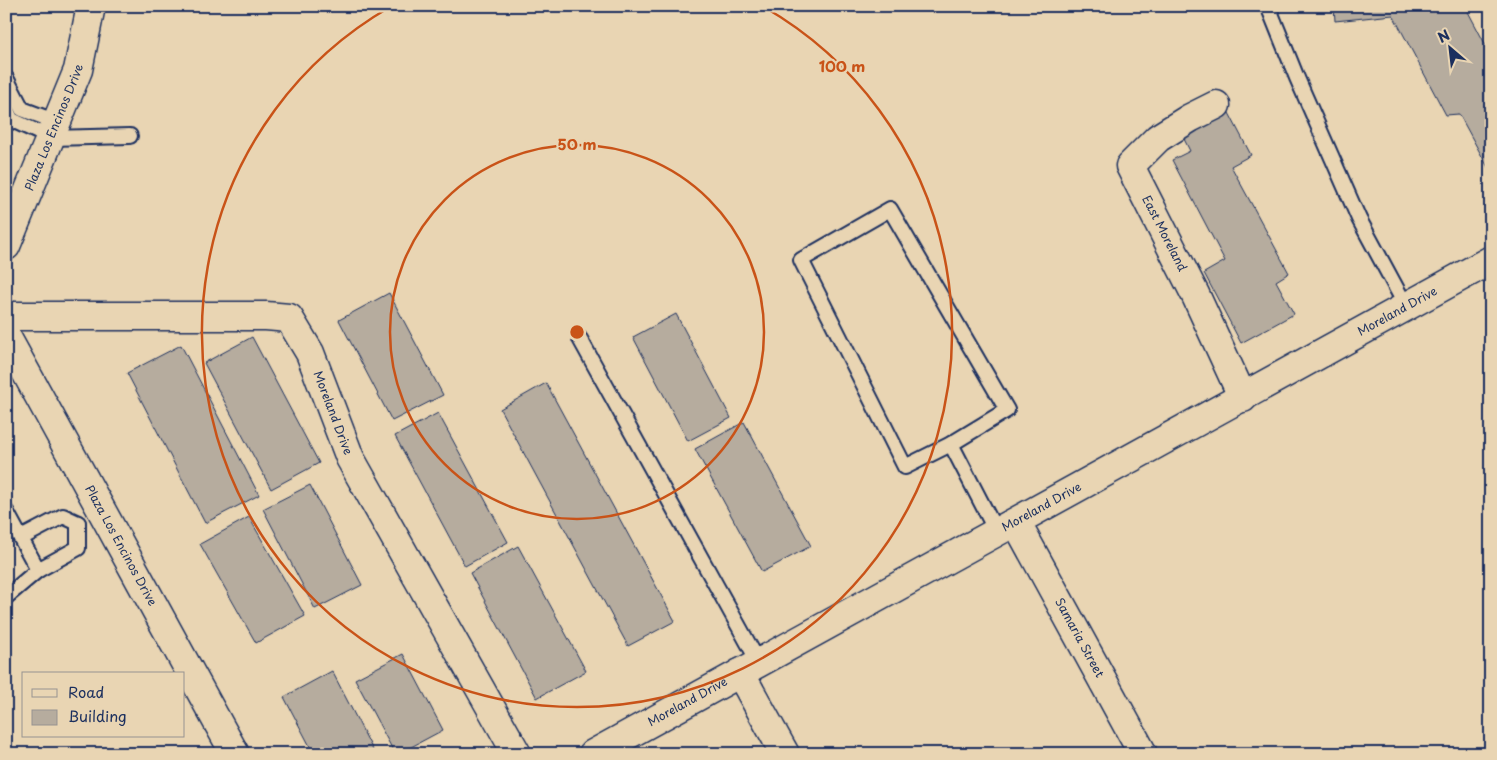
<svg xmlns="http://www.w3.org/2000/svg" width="1497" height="760" viewBox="0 0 1497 760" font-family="'Playpen Sans',sans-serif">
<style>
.building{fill:#b6ac9e;stroke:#1b2f5e}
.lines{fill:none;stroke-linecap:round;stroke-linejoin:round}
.lane-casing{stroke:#1b2f5e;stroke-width:18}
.street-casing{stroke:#1b2f5e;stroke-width:31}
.lane{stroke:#e9d5b3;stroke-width:14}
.street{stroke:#e9d5b3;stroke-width:28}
.ring{fill:none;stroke:#c95318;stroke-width:2.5}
.labels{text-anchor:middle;stroke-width:4.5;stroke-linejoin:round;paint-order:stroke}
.street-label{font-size:12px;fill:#1b2f5e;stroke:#e9d5b3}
.centre{fill:#c95318;stroke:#e9d5b3;stroke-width:2.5}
.ring-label{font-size:15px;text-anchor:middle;font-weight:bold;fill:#c95318;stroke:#e9d5b3;stroke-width:4.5;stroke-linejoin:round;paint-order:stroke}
</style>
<rect width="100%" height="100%" fill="#e9d5b3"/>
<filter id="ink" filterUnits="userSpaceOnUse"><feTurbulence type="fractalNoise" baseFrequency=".02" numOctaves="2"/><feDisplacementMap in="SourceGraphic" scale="10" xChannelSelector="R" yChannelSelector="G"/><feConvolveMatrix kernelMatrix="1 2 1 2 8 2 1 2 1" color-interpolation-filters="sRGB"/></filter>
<g filter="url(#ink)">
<g class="building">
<polygon points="1334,6 1465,6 1491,55 1491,173 1459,114 1446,115 1393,15 1335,21"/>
<polygon points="1228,111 1251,155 1231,166 1289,273 1276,281 1294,314 1241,343 1204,273 1225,261 1172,160 1190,151 1182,135"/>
<polygon points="389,293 443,395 392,421 339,320"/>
<polygon points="676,314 731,418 688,441 633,337"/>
<polygon points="252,337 319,463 271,489 204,363"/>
<polygon points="181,345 259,495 205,523 127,373"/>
<polygon points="546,383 675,621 628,646 500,409"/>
<polygon points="438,413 508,542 465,566 395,436"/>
<polygon points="744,422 811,546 762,572 695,449"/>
<polygon points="310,485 362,585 315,609 263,509"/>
<polygon points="249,517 305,616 256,643 200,544"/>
<polygon points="518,546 586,671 537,698 470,573"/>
<polygon points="403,654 443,730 398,754 395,754 355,679"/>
<polygon points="332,671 375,754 314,754 284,697"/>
</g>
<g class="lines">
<g class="lane-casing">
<g id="lane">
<polyline points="1268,6 1297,78 1359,219 1407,308"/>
<polyline points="6,78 22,109 57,122"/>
<polyline points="6,110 12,120 51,138 130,136"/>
<polygon points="890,209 1007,410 951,444 905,467 801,260"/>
<polyline points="580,339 759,663"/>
<polyline points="951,444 997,533"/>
<polyline points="6,511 38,570 6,597"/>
<polyline points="21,538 63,516 78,523"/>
<polyline points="38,570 78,548 78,523"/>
</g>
</g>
<g class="street-casing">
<g id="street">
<path id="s1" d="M1216 105 1190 118 1158 138 1130 166 1195 294 1243 398"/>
<path id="s2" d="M6 246 78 70 91 6"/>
<path id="s3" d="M6 316H266L289 318 310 353 350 458 517 754"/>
<path id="s4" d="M6 336 235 754"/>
<path id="s5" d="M1016 522 1143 754"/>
<polyline points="740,673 785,754"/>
<path id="s6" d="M593 754 1491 260"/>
</g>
</g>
<use href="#lane" class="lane"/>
<use href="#street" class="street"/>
</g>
</g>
<g class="ring">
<circle cx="577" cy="332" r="187"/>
<path d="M764 7A375 375 0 1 1 390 7"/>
</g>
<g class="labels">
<g class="street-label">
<text dy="4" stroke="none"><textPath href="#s2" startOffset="128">Plaza Los Encinos Drive</textPath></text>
<text dy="4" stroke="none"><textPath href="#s1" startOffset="182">East Moreland</textPath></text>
<text dy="4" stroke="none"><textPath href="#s6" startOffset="918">Moreland Drive</textPath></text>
<text dy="4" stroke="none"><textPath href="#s3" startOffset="388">Moreland Drive</textPath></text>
<text dy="4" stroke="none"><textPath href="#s6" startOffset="512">Moreland Drive</textPath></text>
<text dy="4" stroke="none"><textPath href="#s4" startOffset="239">Plaza Los Encinos Drive</textPath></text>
<text dy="4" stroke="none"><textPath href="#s5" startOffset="132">Samaria Street</textPath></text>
<text dy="4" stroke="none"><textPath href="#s6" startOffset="108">Moreland Drive</textPath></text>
</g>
</g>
<circle cx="577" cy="332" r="8" class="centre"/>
<g class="ring-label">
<text x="842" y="72">100 m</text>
<text x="577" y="150">50 m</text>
</g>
<rect width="1497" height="760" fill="none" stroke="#e9d5b3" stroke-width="25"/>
<rect x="12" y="12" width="1472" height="735" fill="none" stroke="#1b2f5e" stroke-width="2" filter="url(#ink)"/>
<rect x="22" y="672" width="162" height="65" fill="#e9d5b3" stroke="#979391"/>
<rect x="32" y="689" width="25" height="8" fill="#e9d5b3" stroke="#979391"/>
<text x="68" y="698" font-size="15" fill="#1b2f5e">Road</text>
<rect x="32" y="710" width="25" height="15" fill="#b6ac9e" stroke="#979391"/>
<text x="68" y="722" font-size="15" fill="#1b2f5e">Building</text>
<g transform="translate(1450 48) rotate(332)" stroke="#e9d5b3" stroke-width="4" paint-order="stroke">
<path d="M0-4L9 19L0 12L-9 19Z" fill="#1b2f5e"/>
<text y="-8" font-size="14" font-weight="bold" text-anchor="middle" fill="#1b2f5e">N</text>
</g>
</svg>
